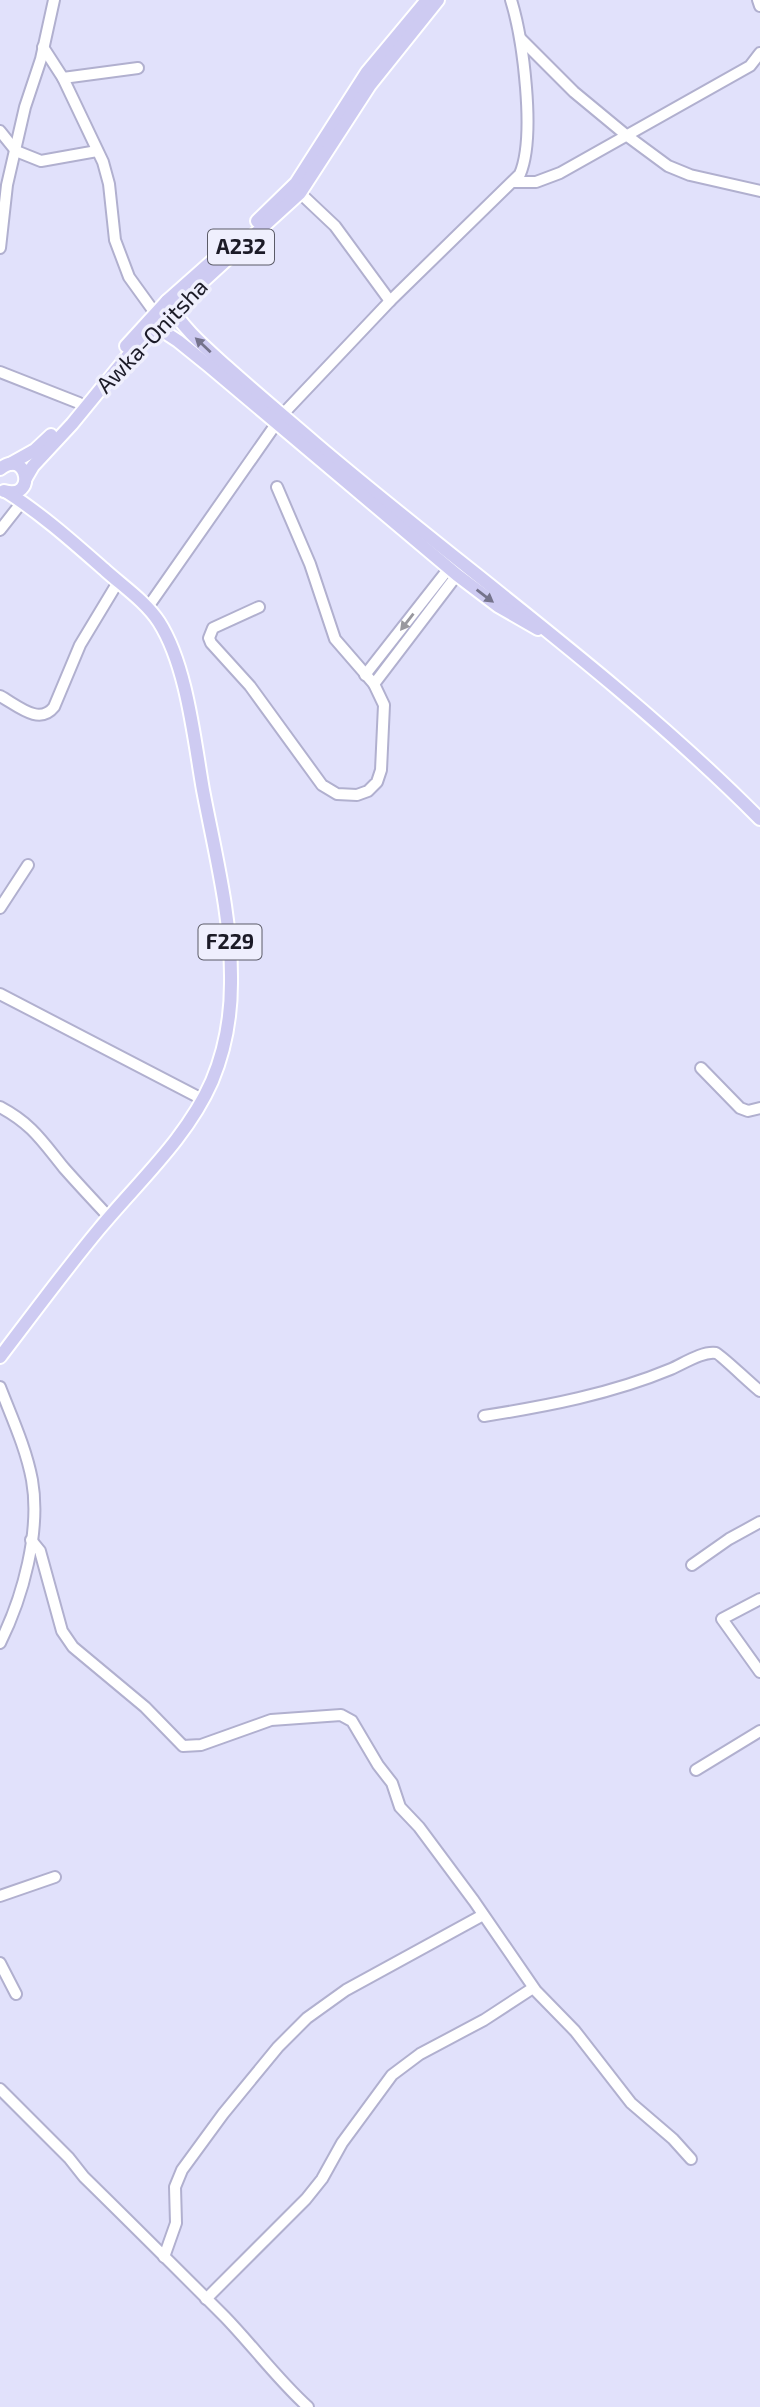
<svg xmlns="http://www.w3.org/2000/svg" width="760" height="2407" viewBox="0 0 760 2407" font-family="'Exo 2',sans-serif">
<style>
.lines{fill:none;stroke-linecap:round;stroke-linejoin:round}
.minor-casing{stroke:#b1b0cf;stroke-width:14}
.major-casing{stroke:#fff;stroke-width:16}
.minor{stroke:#fff;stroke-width:10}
.major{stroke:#cecbf2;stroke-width:12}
.oneway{fill:#75738c}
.oneway2{fill:#99989e}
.labels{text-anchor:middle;stroke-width:7;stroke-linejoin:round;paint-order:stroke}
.shield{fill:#efeffd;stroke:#5b5b67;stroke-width:2}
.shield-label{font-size:21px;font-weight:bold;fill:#1c1b27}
.street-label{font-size:23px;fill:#1c1b27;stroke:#efeffd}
</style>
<rect width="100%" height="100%" fill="#e1e1fb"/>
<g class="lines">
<g class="minor-casing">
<g id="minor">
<polyline points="758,0 760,6"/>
<polyline points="521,39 574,92 626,135 668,166 690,175 760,191"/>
<polyline points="43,47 63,78 103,162 109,184 115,240 129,277 155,313"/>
<polyline points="63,78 138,68"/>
<polyline points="0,131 16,151 41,161 97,151"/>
<polyline points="513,182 536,182 560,173 750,66 760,53"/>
<polyline points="300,193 335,226 390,301"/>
<polyline points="0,248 7,185 25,107 41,59 54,0"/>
<polyline points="0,372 79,403"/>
<path d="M282 415 390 301 520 174C536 136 523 39 511 0"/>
<polyline points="0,530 22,502"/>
<polyline points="148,607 276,424"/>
<polyline points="259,607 213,628 209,638 211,643 250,686 322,785 337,794 357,795 368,791 377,782 381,770 384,705 374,684 335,639 310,564 277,487"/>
<polyline points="365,675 449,568"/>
<polyline points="374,684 457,575"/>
<path d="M0 696C17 705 39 726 54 707L80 645 118 582"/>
<polyline points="0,908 28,865"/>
<polyline points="0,994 202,1099"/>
<polyline points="701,1068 740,1108 748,1111 760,1108"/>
<path d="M0 1107C32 1124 42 1141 64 1168 79 1185 94 1201 109 1217"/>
<path d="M0 1387C12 1418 26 1448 32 1480 41 1531 23 1597 0 1643"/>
<path d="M484 1416C547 1406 611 1394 671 1369 683 1364 702 1351 716 1353 720 1354 753 1386 760 1391"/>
<polyline points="31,1540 40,1551 62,1631 73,1647 145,1707 183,1746 201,1745 271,1720 341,1715 352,1721 378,1765 392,1783 400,1807 419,1827 474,1901 536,1991 575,2031 631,2103 673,2139 691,2159"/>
<polyline points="692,1565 729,1539 760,1522"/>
<polyline points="760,1599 722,1619 760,1672"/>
<polyline points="696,1770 760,1731"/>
<polyline points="0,1896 55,1877"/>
<polyline points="0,1963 16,1994"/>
<path d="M0 2089 69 2158 84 2177C131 2223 178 2270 225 2317 253 2346 278 2380 308 2407"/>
<polyline points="164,2257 176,2223 175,2187 182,2170 223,2114 278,2047 307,2018 346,1990 483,1915"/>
<polyline points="206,2299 306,2199 322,2179 342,2143 392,2075 420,2054 484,2020 533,1988"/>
</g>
</g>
<g class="major-casing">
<g id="major">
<polyline points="257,221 296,183 367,72 427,0"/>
<path d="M167 301C182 328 205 347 227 367 256 393 286 418 315 443 463 569 623 681 760 819"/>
<polyline points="152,324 178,341 209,366 457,575 498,606 538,629"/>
<polyline points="126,346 167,301 238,238"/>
<polyline points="10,464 35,450 51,435"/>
<path d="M0 469C27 447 38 501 4 491"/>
<polyline points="26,478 33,466 72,424 135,347 188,295 300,193 370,85 438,0"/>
<path d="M0 1357C33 1314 65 1270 100 1228 139 1181 187 1138 212 1081 225 1050 231 1017 231 983 232 919 215 853 203 790 194 739 187 666 159 622 146 602 124 587 106 571 74 543 43 515 7 492"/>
</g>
</g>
<use href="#minor" class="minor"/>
<use href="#major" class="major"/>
</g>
<defs><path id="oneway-solid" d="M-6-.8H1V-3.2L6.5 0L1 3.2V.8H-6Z" transform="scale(1.75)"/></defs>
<g class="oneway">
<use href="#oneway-solid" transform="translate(203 345) rotate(-137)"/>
<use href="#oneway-solid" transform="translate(485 596) rotate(37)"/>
</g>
<use class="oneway2" href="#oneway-solid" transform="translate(407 622) rotate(128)"/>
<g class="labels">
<g class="shield">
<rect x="208" y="229.5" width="66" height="35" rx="5"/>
<rect x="198.5" y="924.5" width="63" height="35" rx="5"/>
</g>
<g class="shield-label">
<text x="241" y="254">A232</text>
<text x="230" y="949">F229</text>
</g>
<g class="street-label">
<text transform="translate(152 336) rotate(-46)" y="8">Awka-Onitsha</text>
</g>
</g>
</svg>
